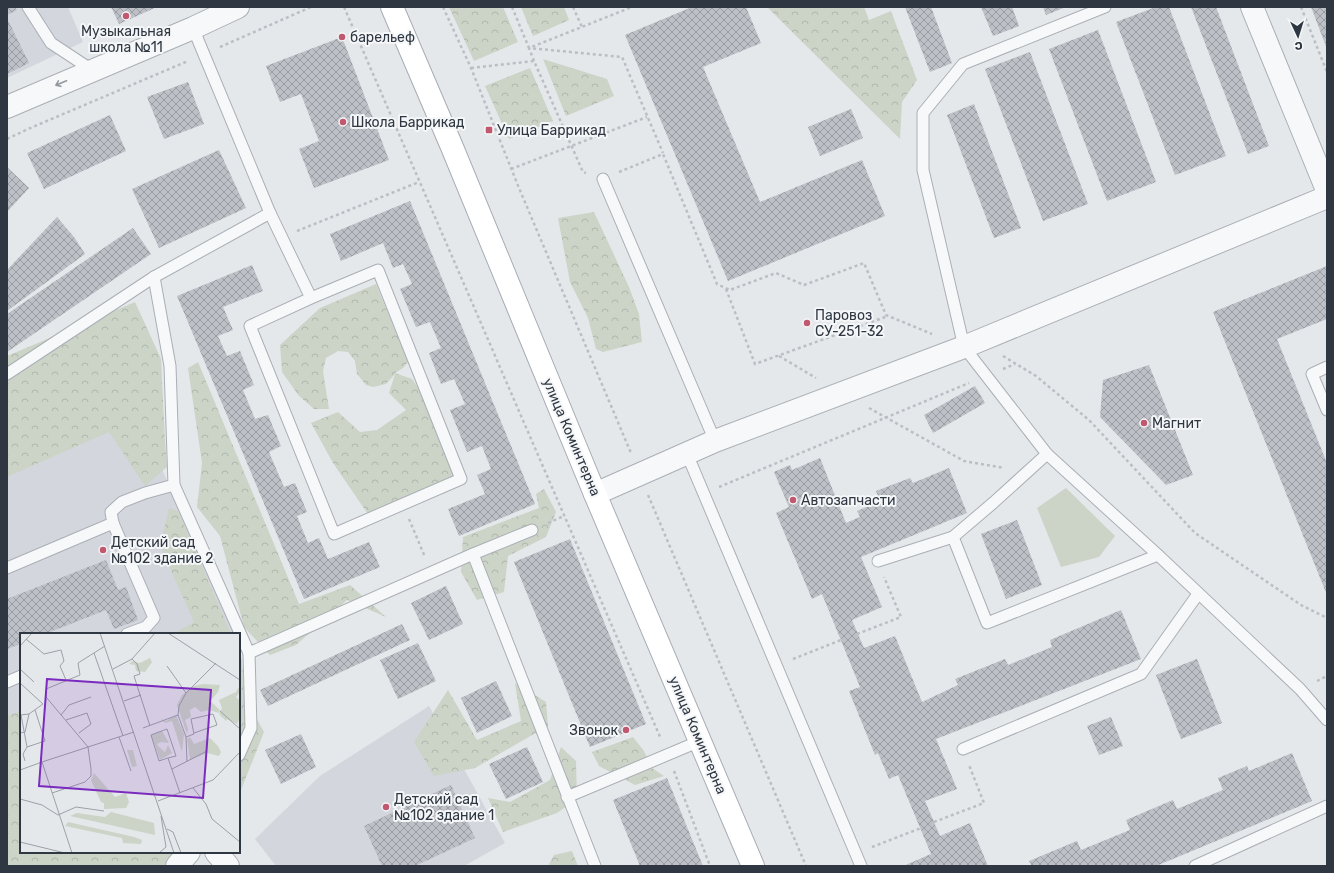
<svg xmlns="http://www.w3.org/2000/svg" width="1334" height="873" viewBox="0 0 1334 873" font-family="Rubik,sans-serif">
<style>
.built{fill:#d3d7dd}
.green{fill:#cbd4c7}
.forest{fill:url(#forest-crowns)}
.building{fill:url(#building-cross-hatch)}
.lines{fill:none;stroke-linecap:round;stroke-linejoin:round}
.service-casing{stroke:#aaafb5;stroke-width:13}
.minor-casing{stroke:#aaafb5;stroke-width:24}
.primary-casing{stroke:#a6adb5;stroke-width:24}
.path{stroke:#bbbec3;stroke-width:2.5;stroke-dasharray:3 3;stroke-linecap:butt}
.service{stroke:#f7f8fa;stroke-width:11}
.minor{stroke:#f7f8fa;stroke-width:22}
.primary{stroke:#fff;stroke-width:22}
.oneway{stroke:#92989e}
.poi-dot{fill:#c05970;stroke:#f5f6f8;stroke-width:1.5}
.labels{text-anchor:middle;stroke-width:4;stroke-linejoin:round;paint-order:stroke}
.poi-label{font-size:14px;fill:#2e3742;stroke:#f5f6f8;text-anchor:start}
.street-label{font-size:14px;fill:#2e3742;stroke:#f5f6f8}
.inset-road{fill:none;stroke:#9ca1a7;stroke-width:1}
.view{fill:#7b2cbf;fill-opacity:0.15;stroke:#7b2cbf;stroke-width:2}
.inset-edge{fill:none;stroke:#2e3742;stroke-width:2}
</style>
<defs>
<pattern id="forest-crowns" width="20" height="18" patternUnits="userSpaceOnUse"><rect width="20" height="18" fill="#cbd4c7"/><path d="M2 6a3 3 0 1 1 6 0M12 15a3 3 0 1 1 6 0" fill="none" stroke="#afb7ac"/></pattern>
<pattern id="building-cross-hatch" width="8" height="8" patternUnits="userSpaceOnUse"><rect width="8" height="8" fill="#bdc1c7"/><path d="M0 0l8 8M0 8l8-8" fill="none" stroke="#9a9ea3"/></pattern>
</defs>
<rect width="100%" height="100%" fill="#e5e8eb"/>
<g class="built">
<polygon points="7,7 68,7 83,42 7,78"/>
<polygon points="129,398 238,634 21,634 21,745 7,735 7,465"/>
<polygon points="429,706 505,843 464,866 276,866 255,839 320,776"/>
</g>
<polygon class="green" points="1066,488 1115,536 1099,557 1061,567 1037,508"/>
<g class="forest">
<polygon points="449,7 503,7 518,42 474,61"/>
<polygon points="521,7 564,7 569,20 533,36"/>
<polygon points="767,7 864,7 869,20 891,11 917,80 902,102 900,139"/>
<polygon points="543,59 607,79 614,96 566,116"/>
<polygon points="530,68 553,121 509,139 485,86"/>
<polygon points="594,212 629,287 639,314 642,342 603,352 596,349 588,318 570,282 558,218"/>
<polygon points="376,284 408,362 403,368 395,373 412,379 425,397 464,482 372,520 333,463 311,423 338,412 360,432 377,430 406,410 389,393 395,374 386,384 373,387 366,385 357,374 355,361 348,352 338,351 326,358 323,371 329,409 314,409 299,396 282,372 280,345 320,308"/>
<polygon points="135,302 161,359 165,441 167,467 145,486 109,432 7,477 7,356"/>
<polygon points="198,362 299,604 350,585 386,617 347,600 296,645 270,655 244,627 220,536 197,507 202,463 188,368"/>
<polygon points="544,489 556,512 546,537 508,556 504,592 477,600 461,572 463,537 539,508 536,494"/>
<polygon points="169,508 178,511 231,634 173,634 194,622 160,546"/>
<polygon points="239,652 242,660 244,695 264,732 239,795"/>
<polygon points="515,683 546,702 548,726 475,768 434,776 414,742 448,690 477,740 521,721"/>
<polygon points="21,711 21,852 180,852 174,856 166,866 7,866 7,716"/>
<polygon points="633,737 644,751 652,768 664,776 635,785 599,766 592,752"/>
<polygon points="561,747 576,761 577,799 557,813 503,832 488,798 510,802 550,780"/>
<polygon points="572,851 578,866 548,866 554,855"/>
</g>
<g class="building">
<polygon points="7,7 15,7 17,10 7,15"/>
<polygon points="111,7 157,7 119,24"/>
<polygon points="692,7 746,7 761,43 703,67 760,202 862,160 885,216 728,281 625,35"/>
<polygon points="905,7 931,7 952,63 930,72"/>
<polygon points="981,7 1012,7 1019,26 993,36"/>
<polygon points="1043,7 1066,7 1046,15"/>
<polygon points="1156,7 1169,7 1226,156 1175,175 1116,22"/>
<polygon points="1191,7 1216,7 1269,146 1248,154"/>
<polygon points="1311,7 1327,7 1327,49"/>
<polygon points="7,18 29,63 7,74"/>
<polygon points="1098,30 1156,182 1107,201 1049,49"/>
<polygon points="342,37 389,160 314,188 299,149 319,141 301,94 280,102 266,66"/>
<polygon points="1030,52 1088,204 1043,221 985,69"/>
<polygon points="188,82 204,124 164,139 147,97"/>
<polygon points="974,104 1021,228 994,238 947,115"/>
<polygon points="851,109 863,138 820,156 808,127"/>
<polygon points="110,115 126,151 44,189 27,153"/>
<polygon points="219,150 246,208 159,248 132,189"/>
<polygon points="7,167 29,188 7,212"/>
<polygon points="410,201 535,504 459,536 448,509 485,494 477,475 491,469 482,446 467,452 450,410 465,404 454,379 441,384 429,353 441,348 430,322 416,327 400,289 412,284 403,264 393,268 383,243 341,261 330,234"/>
<polygon points="57,217 74,237 85,254 7,311 7,270"/>
<polygon points="133,228 151,254 7,352 7,314"/>
<polygon points="252,265 263,291 223,307 233,330 218,336 227,356 240,351 254,385 243,390 255,419 268,415 281,446 269,452 284,487 295,483 307,512 297,516 308,543 319,538 328,559 369,542 380,567 304,599 177,296"/>
<polygon points="1327,266 1327,319 1277,339 1327,463 1327,595 1213,312"/>
<polygon points="1149,365 1193,475 1166,485 1100,417 1103,380"/>
<polygon points="975,386 985,403 933,433 924,415"/>
<polygon points="820,458 846,523 860,517 857,511 880,501 876,491 910,478 913,483 949,468 967,513 861,557 882,607 852,620 864,648 895,636 922,702 958,685 955,679 1005,659 1008,665 1052,647 1050,640 1121,610 1141,659 936,739 957,789 925,801 940,836 970,823 988,866 903,866 931,854 898,775 889,779 878,753 875,755 849,691 860,687 822,594 812,599 776,513 789,507 774,472 790,465 792,470"/>
<polygon points="1017,520 1042,585 1006,599 981,534"/>
<polygon points="570,539 646,724 590,747 514,562"/>
<polygon points="106,560 118,590 126,587 138,620 114,629 106,610 45,634 21,634 21,644 7,649 7,599"/>
<polygon points="446,586 463,624 429,640 411,603"/>
<polygon points="402,624 410,640 268,706 260,690"/>
<polygon points="418,643 436,681 398,699 380,660"/>
<polygon points="1197,659 1222,723 1181,739 1156,675"/>
<polygon points="496,681 512,716 477,733 461,698"/>
<polygon points="1111,717 1123,746 1099,755 1087,726"/>
<polygon points="301,734 316,767 281,784 265,750"/>
<polygon points="527,747 543,782 506,799 489,764"/>
<polygon points="1292,753 1312,801 1156,866 1032,866 1029,861 1077,841 1081,850 1130,830 1126,820 1173,800 1177,809 1223,790 1218,778 1247,766 1249,771"/>
<polygon points="667,778 703,866 640,866 613,800"/>
<polygon points="451,785 475,838 415,866 382,866 364,826"/>
</g>
<g class="lines">
<g class="service-casing">
<g id="service">
<polyline points="28,7 51,43 92,70"/>
<polyline points="1105,7 963,64 923,113 923,170 964,347 1047,454 1158,555 1300,689 1327,720"/>
<polyline points="193,28 270,213 311,298 250,326 334,534 461,479 378,270 311,298"/>
<polyline points="603,179 715,441"/>
<polyline points="154,277 170,366 174,485 249,653 251,728 239,755"/>
<polyline points="1327,367 1312,374 1327,410"/>
<polyline points="7,374 154,277 270,213"/>
<polyline points="687,454 861,866"/>
<polyline points="1047,454 993,503 953,537 987,623 1158,555"/>
<polyline points="473,554 595,866"/>
<polyline points="878,561 953,537"/>
<polyline points="7,568 113,523"/>
<polyline points="127,634 146,627 154,618 113,523 111,512 122,502 145,493 174,485"/>
<polyline points="249,653 473,554 532,530"/>
<polyline points="7,682 21,676"/>
<polyline points="963,749 1141,674 1198,594"/>
<polyline points="567,797 700,741"/>
<polyline points="1195,866 1327,806"/>
</g>
</g>
<g class="minor-casing">
<g id="minor">
<polyline points="1252,7 1327,190"/>
<polyline points="7,107 193,28 238,7"/>
<polyline points="595,494 715,441 964,347 1327,197"/>
<polyline points="216,852 228,866"/>
<polyline points="177,866 189,852"/>
</g>
</g>
<g class="primary-casing">
<polyline id="primary" points="392,7 452,147 595,494 753,866"/>
</g>
<g class="path">
<polyline points="344,7 661,739"/>
<polyline points="443,7 471,68 519,188 631,453"/>
<polyline points="512,7 529,48 632,7"/>
<polyline points="573,7 582,27"/>
<polyline points="1301,7 1327,72"/>
<polyline points="220,47 311,7"/>
<polyline points="534,61 529,48 622,57 663,153"/>
<polyline points="471,68 534,61 583,172 586,173"/>
<polyline points="7,139 28,129 188,61"/>
<polyline points="511,169 647,117"/>
<polyline points="619,172 663,154 717,284 730,290 776,273 804,285 864,263 886,315 932,334"/>
<polyline points="297,231 419,182"/>
<polyline points="726,289 755,364 888,316"/>
<polyline points="779,356 816,378"/>
<polyline points="1003,356 1036,376 1089,420 1195,533 1301,605 1327,618"/>
<polyline points="1003,369 1015,364"/>
<polyline points="869,408 964,461 1004,468"/>
<polyline points="719,487 969,383"/>
<polyline points="648,495 806,866"/>
<polyline points="409,519 425,557"/>
<polyline points="548,523 564,516"/>
<polyline points="857,634 901,617 884,577"/>
<polyline points="793,659 841,640"/>
<polyline points="1317,681 1327,676"/>
<polyline points="674,771 710,866"/>
<polyline points="934,822 984,803 969,765"/>
<polyline points="872,847 921,828"/>
</g>
<use href="#service" class="service"/>
<use href="#minor" class="minor"/>
<use href="#primary" class="primary"/>
</g>
<defs><path id="oneway-shaft" d="M-6 0H5M1.5-3L5.5 0L1.5 3" fill="none" stroke-width="1.6" stroke-linecap="round" stroke-linejoin="round"/></defs>
<use class="oneway" href="#oneway-shaft" transform="translate(61 83) rotate(157)"/>
<g class="poi-dot">
<circle cx="126" cy="16" r="4"/>
<circle cx="342" cy="37" r="4"/>
<circle cx="343" cy="122" r="4"/>
<rect x="485" y="126" width="8" height="8" rx="2"/>
<circle cx="807" cy="323" r="4"/>
<circle cx="1144" cy="423" r="4"/>
<circle cx="793" cy="500" r="4"/>
<circle cx="103" cy="550" r="4"/>
<circle cx="626" cy="730" r="4"/>
<circle cx="386" cy="807" r="4"/>
</g>
<g class="labels">
<g class="poi-label">
<text x="126" y="36" text-anchor="middle">Музыкальная<tspan x="126" dy="16">школа №11</tspan></text>
<text x="350" y="42">барельеф</text>
<text x="351" y="127">Школа Баррикад</text>
<text x="497" y="135">Улица Баррикад</text>
<text x="815" y="320">Паровоз<tspan x="815" dy="16">СУ-251-32</tspan></text>
<text x="1152" y="428">Магнит</text>
<text x="801" y="505">Автозапчасти</text>
<text x="111" y="547">Детский сад<tspan x="111" dy="16">№102 здание 2</tspan></text>
<text x="618" y="735" text-anchor="end">Звонок</text>
<text x="394" y="804">Детский сад<tspan x="394" dy="16">№102 здание 1</tspan></text>
</g>
<g class="street-label">
<text transform="translate(572 437) rotate(67)" y="5">улица Коминтерна</text>
<text transform="translate(698 735) rotate(67)" y="5">улица Коминтерна</text>
</g>
</g>
<g transform="translate(20 633)">
<rect width="220" height="220" fill="#e5e8eb"/>
<path d="M220 52V59L216 64 220 68V84L217 91 207 86 206 88 199 81 202 75 199 67 216 59Z" fill="#cbd4c7"/>
<path d="M130 25 132 29 125 39 116 38 115 32 109 31 112 28 120 30ZM183 51 200 52 198 59 190 68 200 77 199 80 189 77 181 79 175 74 170 77 171 84 165 87 168 96 167 101 157 72 162 62 174 53ZM156 82 164 101 162 119 152 88 145 90 141 86 146 88ZM142 98 149 110 141 109 137 111 139 114 145 119 148 112 152 120 140 127 131 102ZM170 104 174 111 190 105 198 113 201 119 199 123 187 120 170 127 167 106ZM107 117H113L117 133 112 134ZM74 140 95 164 106 160 109 169 106 175 84 176V170L81 169 71 147ZM91 179 134 190 135 202 50 183 57 180 85 184ZM48 189 114 204 122 207 121 211 103 210 102 205 45 193Z" fill="#cbd4c7"/>
<path class="inset-road" d="M80 0 154 220M148 0 220 47M6 6 24 21 41 17 44 28 40 33 46 47M0 13 12 0M74 20 103 103M112 26 117 31 120 41 114 43 130 93M147 33 166 60M0 36 14 49M93 36 112 26 135 0M0 50 23 71 9 81 0 82M104 68 121 62M200 78 220 96M1 82 7 114 3 121 5 128M41 82 49 72 71 64M46 87 67 80 71 91 59 100M123 95 158 82M0 100 5 99 9 81M99 104 111 138M166 104 174 101 171 86 193 81 197 92 174 100M7 114 25 108 15 77M148 125 139 128 131 102 147 96 156 123 148 125 160 160M167 129 166 104 158 82 159 73 166 60 196 30M152 136 187 118M0 137 22 129M173 155 186 171 192 186 220 209M32 160 65 149 71 143V136L68 114 26 64V56L60 42 58 30 85 13M0 166 22 172 38 182 56 174 84 178M138 168 193 147 220 119M147 196 153 199 161 220M0 209 45 220M52 220 22 129 114 99M139 220 146 214 141 183"/>
<path class="view" d="M27 46 191 57 183 165 19 153Z"/>
<rect width="220" height="220" class="inset-edge"/>
</g>
<rect width="1334" height="873" fill="none" stroke="#2e3742" stroke-width="16"/>
<g transform="translate(1298 36) rotate(176)" stroke="#f5f6f8" stroke-width="3" paint-order="stroke">
<path d="M0-3L7 15L0 10L-7 15Z" fill="#2e3742"/>
<text y="-6" font-size="11" font-weight="bold" text-anchor="middle" fill="#2e3742">С</text>
</g>
</svg>
